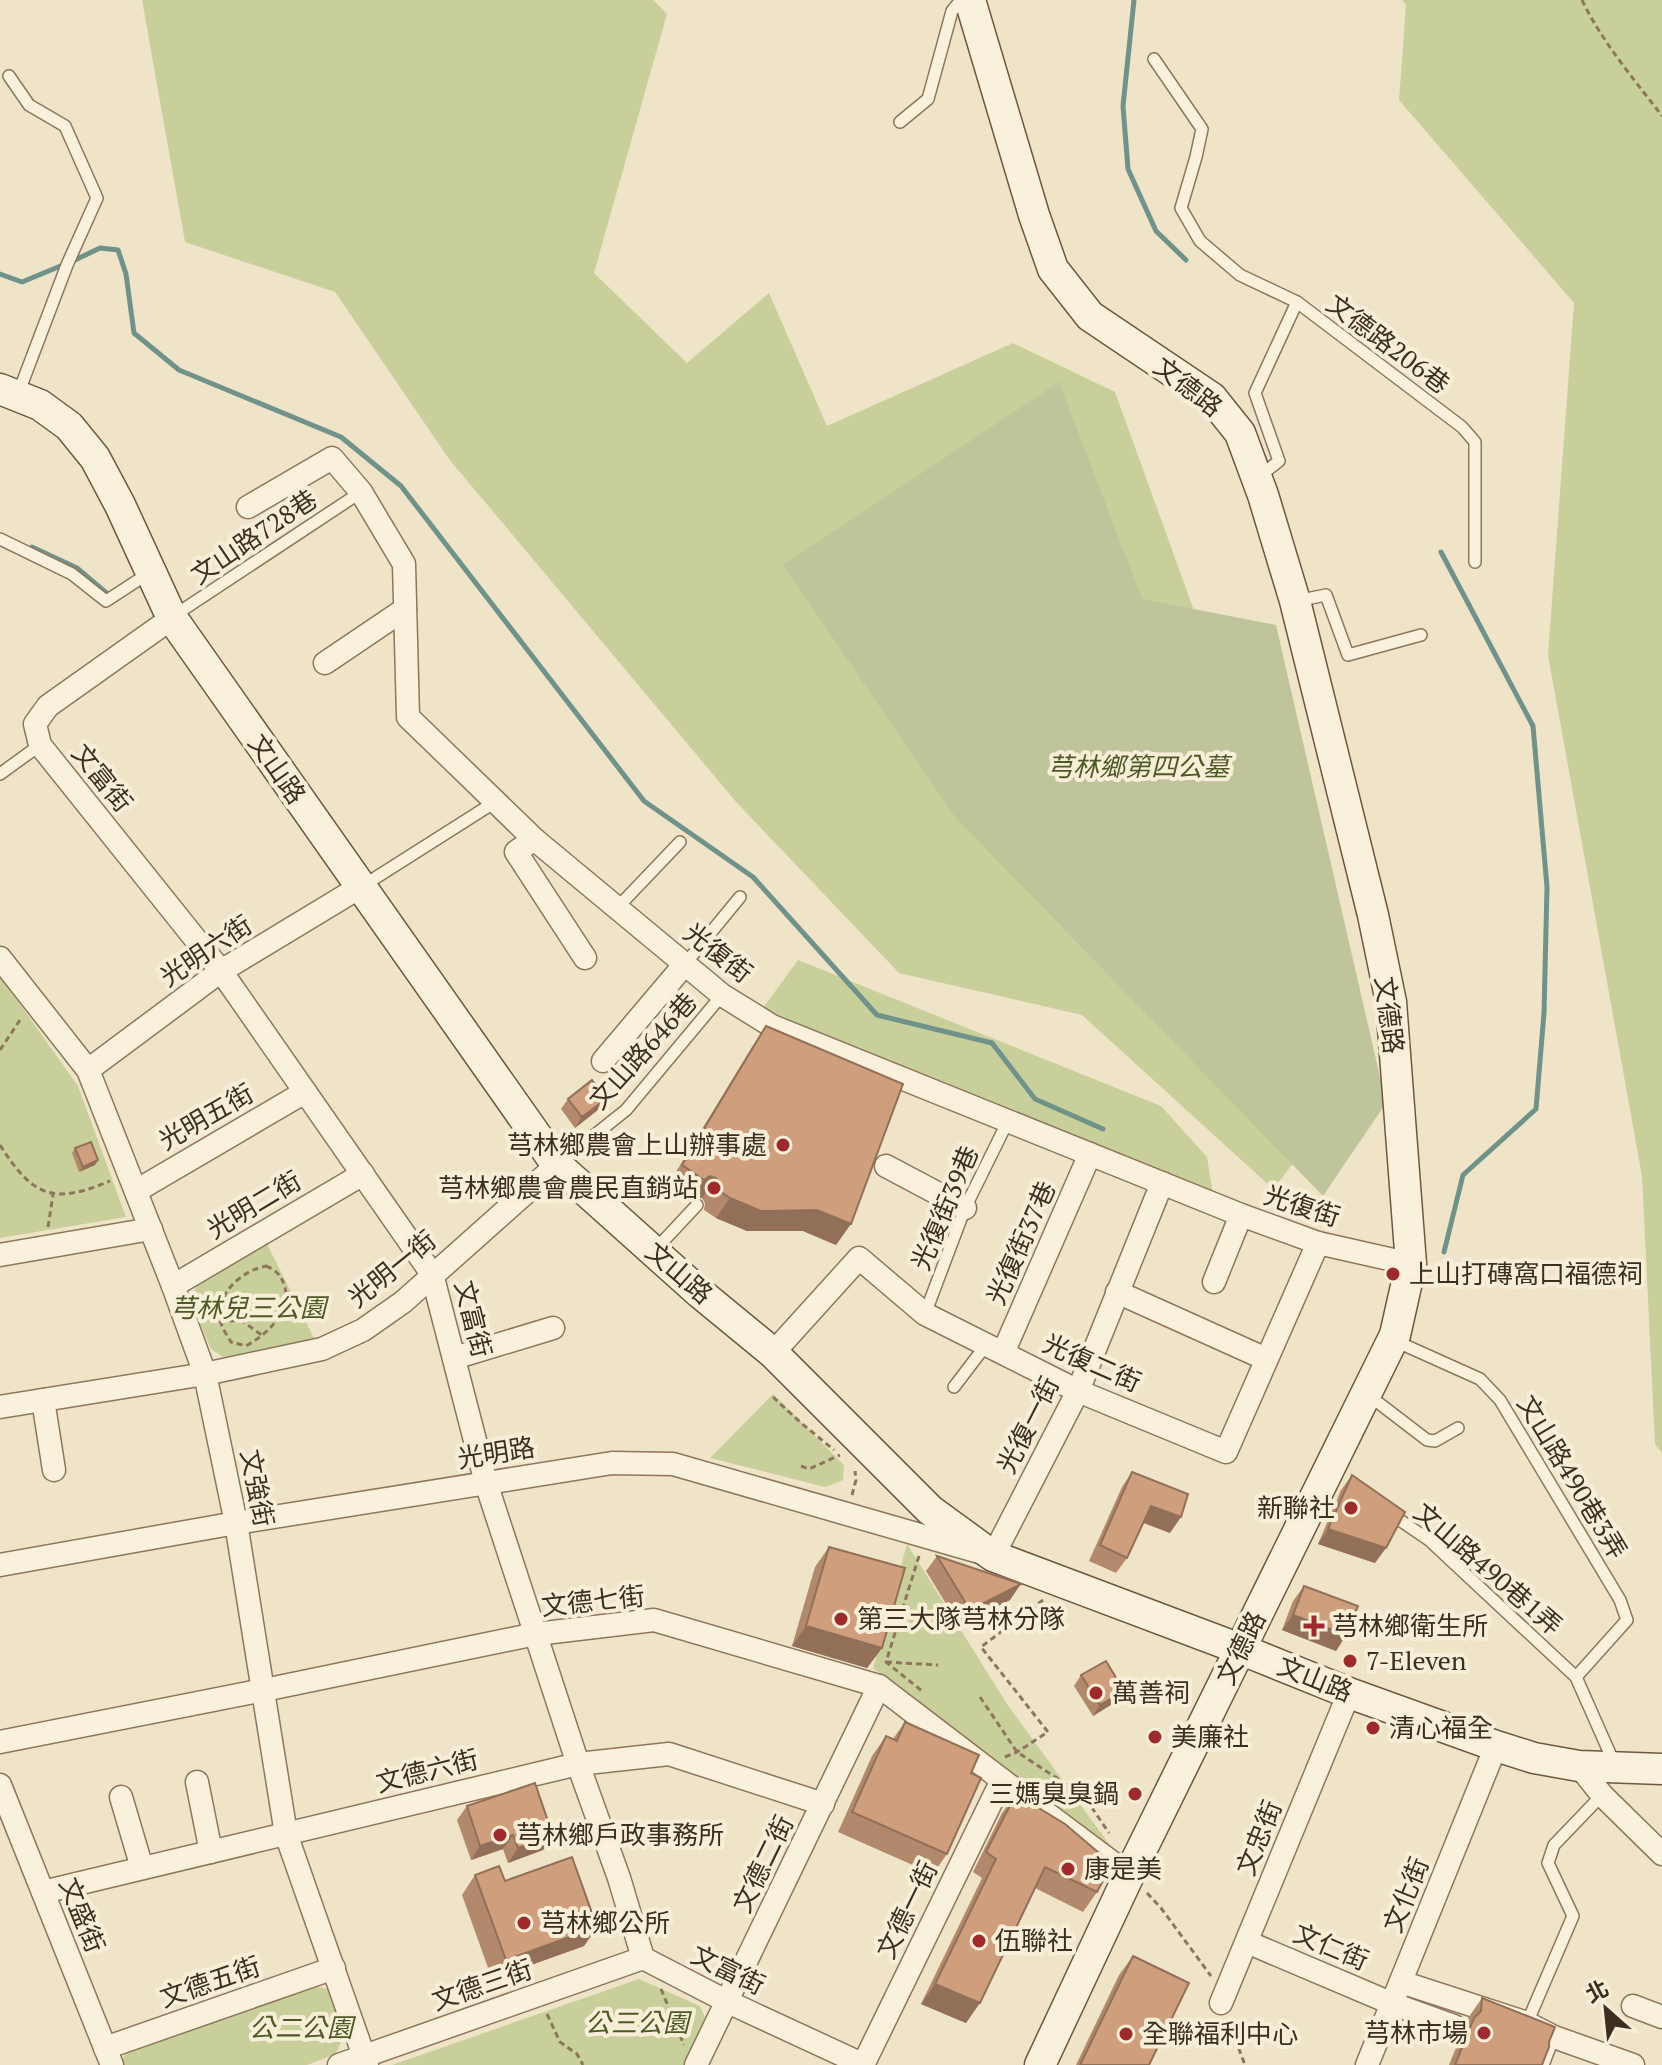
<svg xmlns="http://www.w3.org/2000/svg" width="1662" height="2065" viewBox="0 0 1662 2065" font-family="'PT Serif','Noto Sans TC',serif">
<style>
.green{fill:#c9cf9b}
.cemetery{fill:#bfc49a}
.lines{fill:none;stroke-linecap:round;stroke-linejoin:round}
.stream{stroke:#6f938a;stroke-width:5}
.service-casing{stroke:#8d765c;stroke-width:14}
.minor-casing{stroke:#8d765c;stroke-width:25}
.secondary-casing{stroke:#6f573f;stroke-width:33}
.path{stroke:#8d765c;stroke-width:3;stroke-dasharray:6 4;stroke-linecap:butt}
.service{stroke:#faf1dc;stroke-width:11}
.minor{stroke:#faf1dc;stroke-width:22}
.secondary{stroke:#faf1dc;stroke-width:30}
.wall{fill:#b2896c}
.shaded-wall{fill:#916f58}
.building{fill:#cf9f7d;stroke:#916f58;stroke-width:2}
.poi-dot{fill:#9e2a2b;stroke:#f7eed8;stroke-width:3}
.labels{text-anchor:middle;stroke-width:8;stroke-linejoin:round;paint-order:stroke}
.street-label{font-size:26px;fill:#3d2e20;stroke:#f7eed8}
.park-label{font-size:26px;font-style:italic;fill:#4d5a26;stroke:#f7eed8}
.poi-label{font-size:26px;fill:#3d2e20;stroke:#f7eed8;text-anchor:start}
</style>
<rect width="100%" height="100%" fill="#f0e4c8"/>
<g class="green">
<polygon points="142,0 653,0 667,14 594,273 687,363 769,293 827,426 1013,343 1115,392 1298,898 1329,1118 1273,1189 1082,1015 899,973 737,803 449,459 335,292 185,242"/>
<polygon points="1402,0 1662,0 1662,1453 1655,1444 1642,1176 1548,655 1574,303 1399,100 1406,5"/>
<polygon points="798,960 1161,1106 1207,1157 1214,1201 761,1011"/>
<polygon points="0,976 78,1086 126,1217 0,1238"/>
<polygon points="267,1244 316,1342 225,1358 211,1349 190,1298 198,1284"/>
<polygon points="773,1394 844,1465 843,1480 825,1487 710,1458"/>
<polygon points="907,1544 1007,1704 1112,1848 873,1668"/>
<polygon points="639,1979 700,2006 707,2022 684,2065 392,2065"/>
<polygon points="310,1985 328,1989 344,2034 336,2054 307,2065 121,2065 127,2048"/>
</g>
<polygon class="cemetery" points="1059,382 1142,599 1276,625 1386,1103 1323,1196 955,817 783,565"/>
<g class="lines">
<g class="stream">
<polyline points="1134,0 1123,106 1128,169 1156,231 1186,260"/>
<polyline points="73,261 100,248 118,250 126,274 134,333 179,370 341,437 401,486 644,801 753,877 877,1015 992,1043 1035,1099 1103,1129"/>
<polyline points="0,274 22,282 63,265"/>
<polyline points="32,547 77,568 110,596"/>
<polyline points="1441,552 1533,726 1547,887 1544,1013 1536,1109 1463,1175 1444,1252"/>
</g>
<g class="service-casing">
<g id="service">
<polyline points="1154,59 1202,129 1196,157 1181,208 1200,241 1240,275 1297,302"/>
<polyline points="9,76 29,105 65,126 97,198 67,265 18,394"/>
<polyline points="900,122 928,99 952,11 961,0"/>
<polyline points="1257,478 1279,461 1255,393 1297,302 1462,427 1475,442 1475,562"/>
<polyline points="0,539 72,574 106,601 149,573"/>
<polyline points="1296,601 1326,595 1348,655 1421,635"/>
<polyline points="172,617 361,492"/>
<polyline points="0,774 40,745"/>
<polyline points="361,887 495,802"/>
<polyline points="617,908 680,842"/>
<polyline points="685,964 740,897"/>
<polyline points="557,1165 626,1110 722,995"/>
<polyline points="654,1251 697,1205"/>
<polyline points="925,1314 965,1208 1008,1121"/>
<polyline points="1393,1340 1480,1379 1500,1400 1620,1600 1627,1620 1576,1677"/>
<polyline points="954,1387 986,1345"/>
<polyline points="1367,1394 1427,1440 1435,1441 1458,1428"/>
<polyline points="1388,1512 1429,1540 1576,1677 1615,1765"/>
<polyline points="1527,2023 1573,1916 1548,1863 1554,1845 1602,1795"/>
<polyline points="1543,2065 1554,2037"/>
</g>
</g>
<g class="minor-casing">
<g id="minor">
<polyline points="248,507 332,458 361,492 404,564 408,717 534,839 722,995 772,1026 1241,1215 1318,1243 1411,1264"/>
<polyline points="172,618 48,706 35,724 40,745 221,971 432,1274 486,1483 578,1764 619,1878 643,1958 728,2002 864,2065"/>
<polyline points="325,663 405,609"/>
<polyline points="534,839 516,852 585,958"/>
<polyline points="0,958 88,1070 173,1286 205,1374 236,1523 286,1834 367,2065"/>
<polyline points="603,1061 685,964"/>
<polyline points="88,1070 221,971 360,887"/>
<polyline points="886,1166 965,1208"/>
<polyline points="136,1191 305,1092"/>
<polyline points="0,1255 151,1229"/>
<polyline points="1214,1282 1241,1215"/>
<polyline points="173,1286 363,1174"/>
<polyline points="1117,1292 1266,1359"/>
<polyline points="773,1353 859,1258 925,1314 1078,1391 1226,1452 1318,1243"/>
<polyline points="1003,1353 1090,1154"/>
<polyline points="454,1358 553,1328"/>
<polyline points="43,1400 54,1470"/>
<polyline points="0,1407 205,1374 322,1349 363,1330 403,1302 557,1165"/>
<polyline points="0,1565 236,1523 612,1463 673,1464 993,1556 1078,1391 1162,1183"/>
<polyline points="0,1742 264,1690 536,1634 654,1620 879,1686 1002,1780 1129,1875"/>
<polyline points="1579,1766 1602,1795 1662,1854"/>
<polyline points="197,1782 211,1852"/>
<polyline points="0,1785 112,2065"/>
<polyline points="121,1797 142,1868"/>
<polyline points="43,1892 578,1764 669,1754 823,1804"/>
<polyline points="1247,1942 1393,2004 1454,2026"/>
<polyline points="1401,1982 1527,2023 1554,2037 1633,2065"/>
<polyline points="1221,2003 1349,1693"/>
<polyline points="1633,2006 1662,2017"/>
<polyline points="105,2048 334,1968"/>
<polyline points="339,2065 643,1958"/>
<polyline points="696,2065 879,1686"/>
<polyline points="863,2065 1002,1780"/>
<polyline points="1367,2065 1496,1746"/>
</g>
</g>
<g class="secondary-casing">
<g id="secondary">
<polyline points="970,0 1034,215 1053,269 1090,316 1212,398 1240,433 1263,495 1295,601 1373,915 1391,1002 1411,1264 1395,1335 1129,1875 1040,2065"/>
<polyline points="0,389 40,405 69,426 95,458 120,505 172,618 557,1165 700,1293 773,1353 930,1510 993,1556 1240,1649 1349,1693 1496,1746 1534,1758 1579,1766 1662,1769"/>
</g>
</g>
<g class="path">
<path d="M1582 0C1602 42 1634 79 1662 116"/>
<polyline points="0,1050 20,1020"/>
<path d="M0 1145C33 1197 53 1205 110 1181"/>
<polyline points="48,1227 53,1195"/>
<path d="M266 1266C283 1273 284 1283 288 1301 277 1323 268 1333 246 1346L231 1342C227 1335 221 1327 220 1319 217 1292 242 1271 266 1266Z"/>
<polyline points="220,1322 241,1320 263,1336"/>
<polyline points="773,1397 800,1422 834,1450"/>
<polyline points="801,1466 809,1469 840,1455"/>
<polyline points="852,1495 856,1480 855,1471"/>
<polyline points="919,1556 886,1662 922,1691"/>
<polyline points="886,1662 938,1665"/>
<polyline points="980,1697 1017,1752 1084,1796 1109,1833"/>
<polyline points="1005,1757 1017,1752 1048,1732 981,1647 1043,1600"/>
<polyline points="1147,1893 1161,1908 1211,1976"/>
<polyline points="661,1989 684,2045"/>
<polyline points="547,2014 560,2042 577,2054 583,2065"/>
<polyline points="1228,2020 1245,2065"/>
</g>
<use href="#service" class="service"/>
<use href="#minor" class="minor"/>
<use href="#secondary" class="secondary"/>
</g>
<g class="wall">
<polygon points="766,1026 836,1245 803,1231 747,1231 716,1218 704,1210 705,1203 702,1198 695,1197 690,1200 668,1185 752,1047"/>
<polygon points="568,1099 599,1109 575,1128 561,1109"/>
<polygon points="75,1148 98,1160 95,1165 79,1172 72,1153"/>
<polygon points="1132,1472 1170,1533 1143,1523 1127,1558 1116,1573 1089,1561 1122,1487"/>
<polygon points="1352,1475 1375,1563 1318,1544 1341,1490"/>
<polygon points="829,1547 882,1648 867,1668 792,1646 815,1567"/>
<polygon points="937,1556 1010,1600 959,1625 926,1571"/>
<polygon points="1304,1586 1346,1635 1336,1651 1282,1630 1293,1601"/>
<polygon points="1081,1675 1124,1691 1117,1701 1093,1716 1074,1686"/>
<polygon points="905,1722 971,1773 947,1854 933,1874 838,1832 872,1756 886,1736 893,1739"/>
<polygon points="1016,1794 1097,1892 1083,1912 1035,1888 966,2023 921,2004 982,1878 973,1872 1002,1813"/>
<polygon points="467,1806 553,1836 543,1850 508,1863 503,1849 471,1860 457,1820"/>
<polygon points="475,1875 505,1881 597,1927 584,1946 492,1979 462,1895"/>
<polygon points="1133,1956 1149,2065 1076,2065 1119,1975"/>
<polygon points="1482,1998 1549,2042 1542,2065 1449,2065 1460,2038 1467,2028 1468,2018"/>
</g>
<g class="shaded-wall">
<polygon points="606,1099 599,1109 575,1128 582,1117"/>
<polygon points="98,1160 95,1165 79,1172 83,1167"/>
<polygon points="710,1176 716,1178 702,1198 695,1197 690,1200 704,1180"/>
<polygon points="730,1198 817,1210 851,1224 836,1245 803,1231 747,1231 716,1218"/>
<polygon points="1151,1506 1181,1517 1170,1533 1140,1521"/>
<polygon points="1328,1529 1386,1548 1375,1563 1318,1544"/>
<polygon points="1021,1584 1010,1600 959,1625 970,1610"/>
<polygon points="1293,1615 1346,1635 1336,1651 1282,1630"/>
<polygon points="806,1626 882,1648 867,1668 792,1646"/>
<polygon points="1124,1691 1117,1701 1093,1716 1100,1705"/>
<polygon points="513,1835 503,1849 471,1860 480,1846"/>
<polygon points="553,1836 543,1850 508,1863 518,1848"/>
<polygon points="597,1927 584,1946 492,1979 506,1960"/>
<polygon points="935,1984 980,2003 966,2023 921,2004"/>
</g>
<g class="building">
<polygon points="766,1026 903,1084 851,1224 817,1210 761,1211 730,1198 718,1190 719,1183 716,1178 710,1176 704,1180 682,1165"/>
<polygon points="592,1080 606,1099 582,1117 568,1099"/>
<polygon points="91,1142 98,1160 83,1167 75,1148"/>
<polygon points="1132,1472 1188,1494 1181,1517 1151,1506 1127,1558 1100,1545"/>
<polygon points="1352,1475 1405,1512 1386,1548 1328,1529"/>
<polygon points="829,1547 905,1568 882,1648 806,1626"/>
<polygon points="937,1556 1021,1584 970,1610"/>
<polygon points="1304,1586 1358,1606 1346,1635 1293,1615"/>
<polygon points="1106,1661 1124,1691 1100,1705 1081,1675"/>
<polygon points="905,1722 979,1755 971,1773 981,1778 947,1854 852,1812 886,1736 897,1741"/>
<polygon points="535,1783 553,1836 518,1848 513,1835 480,1846 467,1806"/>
<polygon points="1016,1794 1065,1824 1112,1864 1097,1892 1045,1867 980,2003 935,1984 996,1859 986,1852"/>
<polygon points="572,1857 597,1927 506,1960 475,1875 499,1866 505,1881"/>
<polygon points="1133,1956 1189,1983 1149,2065 1080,2065"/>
<polygon points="1482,1998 1555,2027 1549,2042 1549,2047 1542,2065 1455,2065 1474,2018 1481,2011"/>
</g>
<g class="poi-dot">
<circle cx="783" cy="1145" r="8"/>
<circle cx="714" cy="1188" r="8"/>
<circle cx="1393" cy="1274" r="8"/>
<circle cx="1351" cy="1508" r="8"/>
<circle cx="841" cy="1619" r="8"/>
<path d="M1310 1614h8v8h8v8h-8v8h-8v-8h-8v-8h8z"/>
<circle cx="1350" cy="1661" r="8"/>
<circle cx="1096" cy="1693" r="8"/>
<circle cx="1373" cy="1728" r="8"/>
<circle cx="1155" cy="1737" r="8"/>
<circle cx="1135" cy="1794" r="8"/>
<circle cx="500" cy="1835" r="8"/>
<circle cx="1068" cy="1869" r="8"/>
<circle cx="524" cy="1923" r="8"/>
<circle cx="979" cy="1941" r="8"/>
<circle cx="1484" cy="2033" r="8"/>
<circle cx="1126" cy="2034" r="8"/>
</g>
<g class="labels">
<g class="street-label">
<text transform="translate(1388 344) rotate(37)" y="9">文德路206巷</text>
<text transform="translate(1188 387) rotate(38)" y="9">文德路</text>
<text transform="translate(254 537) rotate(-34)" y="9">文山路728巷</text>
<text transform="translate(277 769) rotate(55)" y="9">文山路</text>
<text transform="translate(102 778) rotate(51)" y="9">文富街</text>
<text transform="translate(206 951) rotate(-34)" y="9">光明六街</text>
<text transform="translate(718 953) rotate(38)" y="9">光復街</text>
<text transform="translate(1389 1015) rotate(83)" y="9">文德路</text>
<text transform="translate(643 1051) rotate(-48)" y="9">文山路646巷</text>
<text transform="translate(206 1117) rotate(-30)" y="9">光明五街</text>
<text transform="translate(254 1205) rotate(-31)" y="9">光明二街</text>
<text transform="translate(1302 1206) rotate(18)" y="9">光復街</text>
<text transform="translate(945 1208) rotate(-67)" y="9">光復街39巷</text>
<text transform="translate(1021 1243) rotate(-66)" y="9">光復街37巷</text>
<text transform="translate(392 1269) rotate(-39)" y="9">光明一街</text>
<text transform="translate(679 1273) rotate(41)" y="9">文山路</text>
<text transform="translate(473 1319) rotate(76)" y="9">文富街</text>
<text transform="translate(1092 1363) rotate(24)" y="9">光復二街</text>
<text transform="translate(1028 1425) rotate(-63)" y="9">光復一街</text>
<text transform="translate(496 1453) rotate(-9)" y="9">光明路</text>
<text transform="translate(1572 1477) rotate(59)" y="9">文山路490巷3弄</text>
<text transform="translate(257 1488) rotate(79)" y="9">文強街</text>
<text transform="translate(1488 1569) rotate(41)" y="9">文山路490巷1弄</text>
<text transform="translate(593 1601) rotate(-6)" y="9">文德七街</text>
<text transform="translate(1241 1648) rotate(-64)" y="9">文德路</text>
<text transform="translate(1315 1679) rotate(22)" y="9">文山路</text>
<text transform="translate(427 1771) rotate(-14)" y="9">文德六街</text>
<text transform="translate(1259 1838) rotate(-68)" y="9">文忠街</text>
<text transform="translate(763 1864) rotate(-64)" y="9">文德二街</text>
<text transform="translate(1406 1895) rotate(-68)" y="9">文化街</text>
<text transform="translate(907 1910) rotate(-64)" y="9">文德一街</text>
<text transform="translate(82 1915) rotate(68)" y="9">文盛街</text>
<text transform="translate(1331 1947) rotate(23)" y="9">文仁街</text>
<text transform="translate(728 1970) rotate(26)" y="9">文富街</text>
<text transform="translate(210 1982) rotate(-19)" y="9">文德五街</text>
<text transform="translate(482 1985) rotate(-19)" y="9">文德三街</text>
</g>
<g class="park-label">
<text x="1138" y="776">芎林鄉第四公墓</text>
<text x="248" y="1317">芎林兒三公園</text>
<text x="637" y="2032">公三公園</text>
<text x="301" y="2037">公二公園</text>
</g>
<g class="poi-label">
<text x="767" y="1154" text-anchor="end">芎林鄉農會上山辦事處</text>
<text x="698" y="1197" text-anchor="end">芎林鄉農會農民直銷站</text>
<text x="1409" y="1283">上山打磚窩口福德祠</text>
<text x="1335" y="1517" text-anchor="end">新聯社</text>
<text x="857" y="1628">第三大隊芎林分隊</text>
<text x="1332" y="1635">芎林鄉衛生所</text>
<text x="1366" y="1670">7-Eleven</text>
<text x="1112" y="1702">萬善祠</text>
<text x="1389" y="1737">清心福全</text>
<text x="1171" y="1746">美廉社</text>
<text x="1119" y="1803" text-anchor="end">三媽臭臭鍋</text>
<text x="516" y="1844">芎林鄉戶政事務所</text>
<text x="1084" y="1878">康是美</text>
<text x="540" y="1932">芎林鄉公所</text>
<text x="995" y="1950">伍聯社</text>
<text x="1468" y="2042" text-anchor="end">芎林市場</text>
<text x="1142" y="2043">全聯福利中心</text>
</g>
</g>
<g transform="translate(1606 2009) rotate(333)" stroke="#f7eed8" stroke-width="6" paint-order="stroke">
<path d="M0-6L14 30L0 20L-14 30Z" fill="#3d2e20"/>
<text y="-12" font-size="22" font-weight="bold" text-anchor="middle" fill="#3d2e20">北</text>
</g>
</svg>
